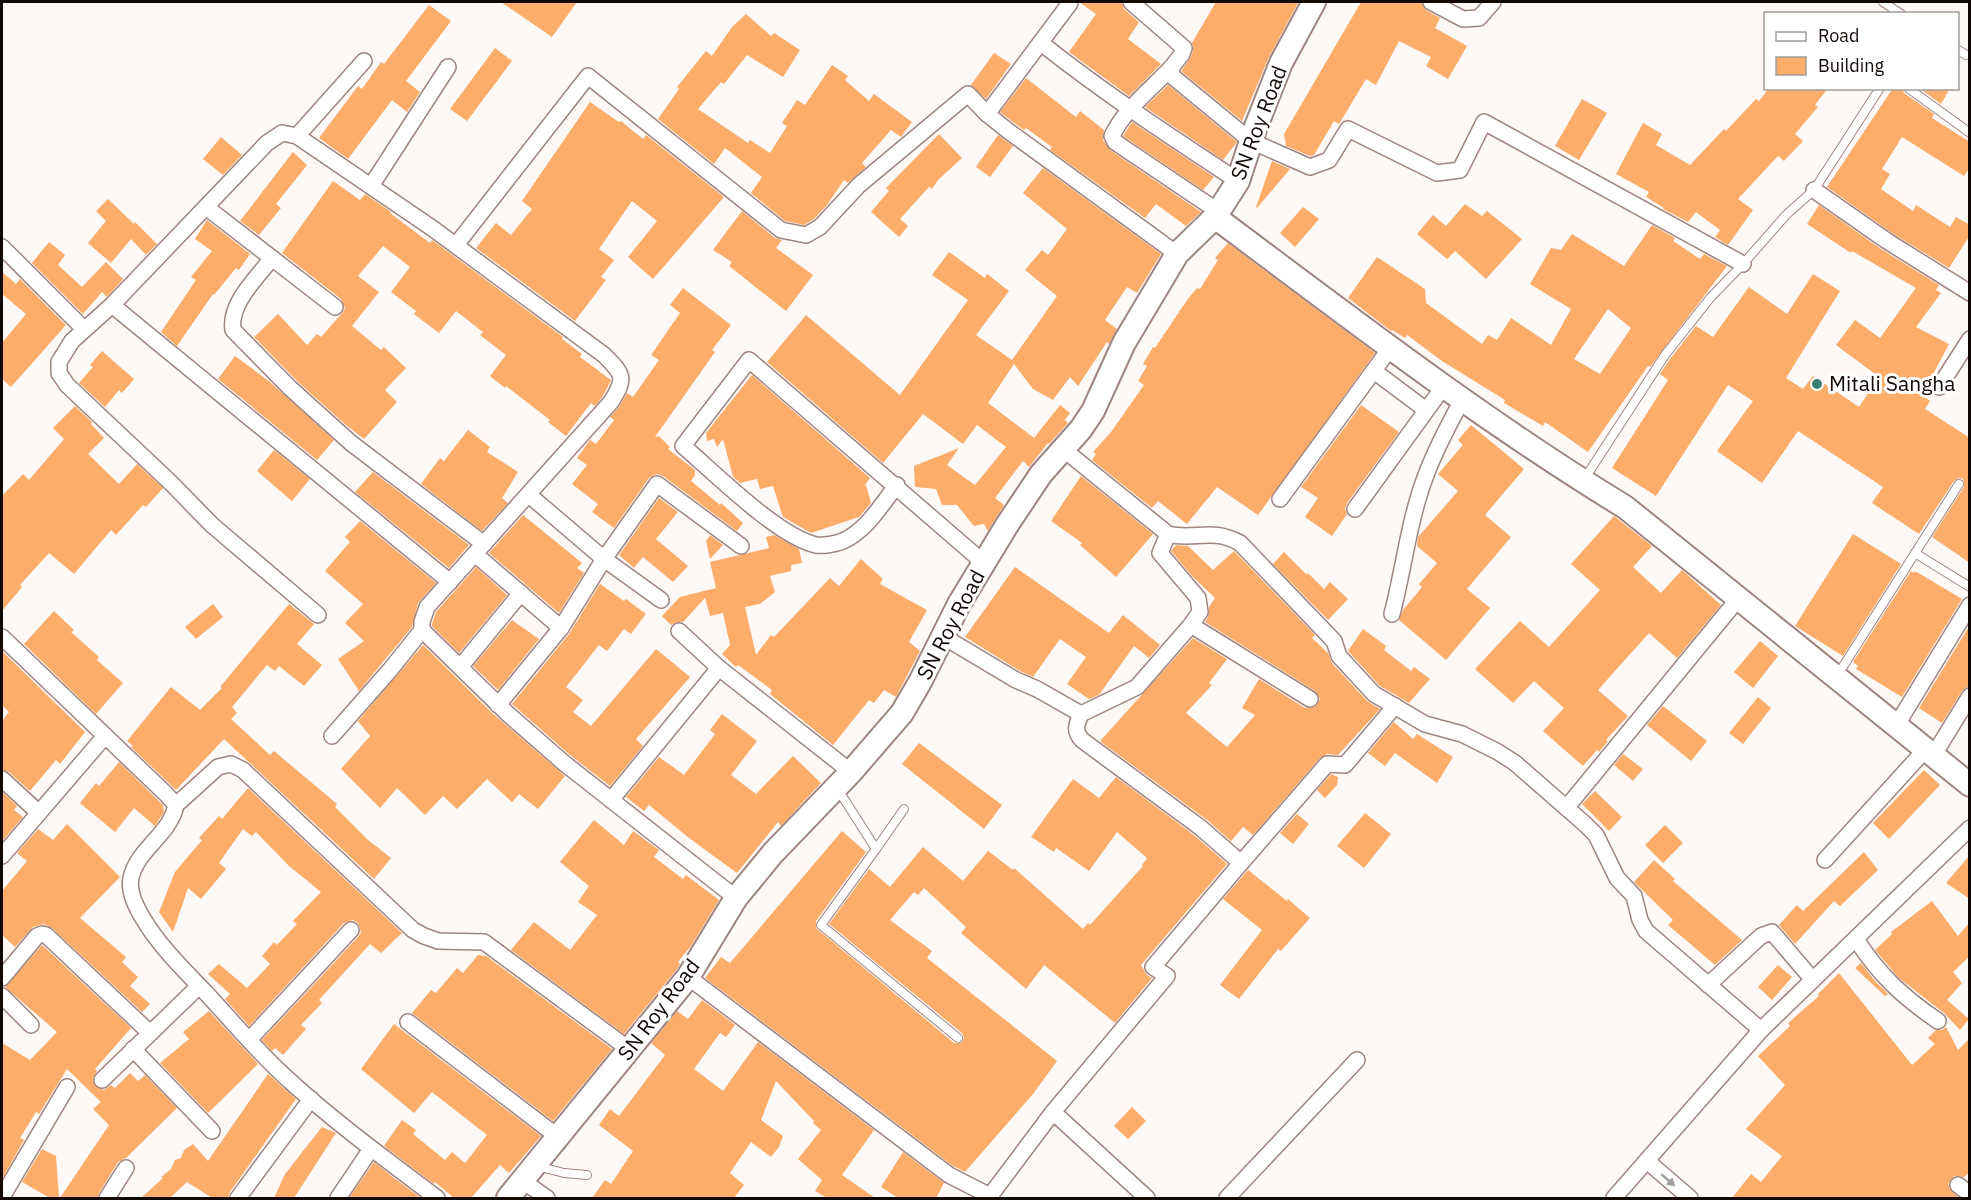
<svg xmlns="http://www.w3.org/2000/svg" width="1971" height="1200" viewBox="0 0 1971 1200" font-family="'IBM Plex Sans',sans-serif">
<style>
.building{fill:#fcad6a;fill-rule:evenodd}
.lines{fill:none;stroke-linecap:round;stroke-linejoin:round}
.lane-casing{stroke:#9f8580;stroke-width:10}
.street-casing{stroke:#9f8580;stroke-width:18}
.secondary-casing{stroke:#9f8580;stroke-width:26}
.lane{stroke:#fff;stroke-width:8}
.street{stroke:#fff;stroke-width:15}
.secondary{stroke:#fff;stroke-width:22}
.oneway{fill:#a09d9c}
.poi-dot{fill:#397d70;stroke:#fff;stroke-width:2}
.labels{text-anchor:middle;stroke-width:6;stroke-linejoin:round;paint-order:stroke}
.street-label{font-size:21px;fill:#120907;stroke:#fff}
.poi-label{font-size:21px;fill:#120907;stroke:#fff;text-anchor:start}
</style>
<rect width="100%" height="100%" fill="#fef8f7"/>
<g class="building">
<polygon points="501,2 577,2 552,37"/>
<polygon points="1079,2 1121,2 1124,9 1139,22 1128,39 1161,64 1129,96 1069,52 1096,14"/>
<polygon points="1216,2 1295,2 1298,3 1269,57 1242,121 1181,71 1191,57 1193,50 1192,43"/>
<polygon points="1361,2 1421,2 1426,10 1440,18 1435,28 1467,46 1448,79 1426,66 1431,57 1399,41 1376,85 1366,79 1339,124 1334,121 1314,155 1310,156 1286,146 1284,134"/>
<polygon points="429,5 451,21 406,81 420,92 407,112 392,100 348,159 319,138 358,86 362,89 381,62 384,64"/>
<polygon points="746,14 771,36 774,33 800,50 783,77 747,55 724,84 721,82 698,109 748,143 750,140 770,153 787,126 782,123 797,100 805,105 832,65 848,76 845,80 869,101 874,94 912,122 901,137 891,130 862,163 866,167 848,183 844,180 827,205 814,219 804,225 785,221 751,193 762,177 725,148 714,164 658,119 679,89 677,87 706,51 712,56 732,27"/>
<polygon points="495,48 512,61 467,121 450,109"/>
<polygon points="994,53 1011,64 986,99 971,85"/>
<polygon points="1026,78 1076,117 1080,111 1104,130 1103,140 1110,150 1201,212 1186,226 1156,204 1145,218 1050,150 1052,147 1026,128 1024,130 1013,122 1000,112"/>
<polygon points="1168,85 1237,142 1223,160 1145,107"/>
<polygon points="1769,88 1828,88 1815,105 1818,107 1795,134 1803,141 1784,161 1778,156 1738,199 1753,210 1728,245 1715,237 1720,230 1696,212 1688,222 1663,209 1664,208 1646,197 1649,192 1616,174 1643,123 1662,134 1656,145 1690,165 1724,129 1726,131 1756,99 1759,101"/>
<polygon points="1893,88 1902,88 1904,93 1934,114 1932,118 1970,142 1970,167 1964,176 1902,137 1882,169 1890,174 1881,189 1913,211 1916,205 1950,227 1956,217 1970,225 1970,235 1949,268 1892,233 1827,187"/>
<polygon points="1919,88 1950,88 1941,104"/>
<polygon points="1582,99 1607,113 1579,160 1555,146"/>
<polygon points="590,102 619,122 621,121 643,139 646,135 724,197 653,279 628,257 657,221 632,201 599,249 614,260 601,277 606,280 575,321 476,248 496,223 511,235 532,209 522,201"/>
<polygon points="1132,122 1214,177 1203,190 1123,136"/>
<polygon points="939,134 962,158 938,180 932,189 929,187 900,219 908,226 899,237 871,212 889,191 886,188"/>
<polygon points="998,135 1013,146 990,177 976,167"/>
<polygon points="221,137 242,155 223,175 203,159"/>
<polygon points="293,152 307,165 276,204 281,208 259,235 240,221"/>
<polygon points="1272,161 1290,169 1257,208 1256,207"/>
<polygon points="1043,168 1161,254 1137,293 1127,287 1105,320 1117,329 1109,344 1107,342 1078,386 1070,377 1053,400 1033,389 1014,364 988,403 1034,438 1060,405 1070,413 1065,420 1068,423 1049,444 1048,443 1029,467 1023,461 995,498 1004,505 988,531 984,524 974,526 957,505 942,505 936,489 915,487 914,466 959,448 947,465 975,485 1006,447 977,425 963,444 923,414 883,463 767,362 806,315 900,395 968,300 932,275 949,252 985,278 987,274 1009,291 976,335 1012,360 1057,296 1025,270 1042,250 1048,255 1067,229 1023,193"/>
<polygon points="333,181 360,200 365,194 391,212 390,213 430,243 432,240 563,337 562,339 582,354 580,357 611,380 603,396 595,406 591,403 566,436 548,422 550,420 506,386 505,388 490,376 506,355 480,335 483,332 456,311 439,333 414,314 416,311 391,292 410,267 383,246 358,276 379,292 352,326 381,350 384,347 406,368 385,390 397,402 364,439 346,425 297,381 254,337 278,314 307,345 317,334 321,337 343,312 345,308 341,299 282,253"/>
<polygon points="108,199 134,224 135,222 157,244 146,255 131,239 111,263 88,243 106,221 96,211"/>
<polygon points="1465,204 1482,216 1487,211 1522,239 1486,279 1455,251 1447,259 1417,234 1433,215 1446,226"/>
<polygon points="1819,205 1881,249 1939,285 1936,290 1941,293 1916,327 1949,344 1922,395 1930,401 1925,409 1970,438 1970,563 1932,537 1964,487 1963,479 1959,478 1954,481 1919,534 1872,503 1883,487 1798,431 1762,483 1717,451 1753,401 1728,385 1656,496 1612,468 1668,380 1660,374 1670,359 1696,326 1713,337 1749,287 1787,314 1813,274 1840,291 1786,378 1803,389 1813,376 1859,407 1879,377 1836,345 1855,320 1880,338 1916,288 1852,251 1851,253 1807,224"/>
<polygon points="1303,207 1319,219 1295,247 1280,233"/>
<polygon points="742,211 775,238 782,240 776,248 813,275 786,311 729,266 732,262 713,250"/>
<polygon points="207,220 250,254 239,270 236,268 214,295 213,294 177,346 161,332 196,280 191,277 212,251 195,239"/>
<path d="M1652 225 1675 238 1673 241 1700 259 1704 254 1727 266 1650 367 1648 366 1588 452 1545 422 1543 426 1504 403 1505 400 1442 361 1407 335 1405 338 1392 330 1391 331 1348 298 1377 257 1425 289 1426 303 1482 344 1488 335 1497 340 1511 318 1551 345 1571 309 1530 284 1551 248 1561 250 1572 234 1624 266ZM1608 309 1631 328 1600 374 1574 359Z"/>
<polygon points="49,242 65,255 58,265 82,287 106,262 123,279 107,297 102,292 83,314 32,263"/>
<polygon points="1228,243 1375,353 1258,515 1217,487 1187,524 1158,501 1152,508 1092,460 1096,454 1093,452 1111,432 1144,385 1138,381 1147,366 1143,364 1153,347 1155,348 1187,300 1197,288 1200,289 1218,260 1215,258"/>
<polygon points="2,272 16,284 20,279 66,325 11,387 2,379 2,343 26,314 2,294"/>
<polygon points="683,288 731,325 712,350 715,352 655,437 659,436 670,447 668,449 695,470 695,475 691,481 720,505 721,503 743,523 737,531 663,476 657,474 649,478 614,528 592,512 598,504 572,484 587,465 577,458 590,440 596,444 614,420 610,417 619,407 627,393 633,397 659,360 651,355 680,313 670,305"/>
<polygon points="102,351 134,379 122,393 119,390 105,407 79,383 93,367 90,365"/>
<polygon points="235,356 270,382 334,440 317,460 218,379"/>
<polygon points="752,375 870,478 864,486 866,485 871,503 859,517 811,533 783,517 773,486 760,489 757,479 740,483 733,477 723,439 717,447 714,439 707,441 706,433"/>
<polygon points="1361,405 1399,432 1347,503 1345,509 1347,514 1332,536 1305,517 1318,498 1301,487"/>
<polygon points="75,406 92,422 91,424 104,438 88,454 119,484 137,464 163,488 146,507 143,505 116,535 111,530 74,574 49,553 20,585 22,587 2,611 2,496 23,474 29,480 64,439 53,428"/>
<polygon points="1471,425 1524,469 1485,515 1511,537 1467,589 1490,608 1446,660 1399,620 1403,610 1422,587 1419,584 1437,563 1417,546 1418,537 1458,491 1438,474 1463,445 1458,440"/>
<polygon points="468,430 490,447 487,452 518,472 502,498 508,503 482,531 421,484 440,458 444,461"/>
<polygon points="274,450 310,479 292,501 257,471"/>
<polygon points="373,472 469,545 449,568 355,492"/>
<polygon points="1081,476 1153,534 1116,577 1080,545 1082,543 1051,521"/>
<polygon points="659,498 678,512 656,539 688,566 673,582 643,557 634,568 619,555"/>
<polygon points="523,515 582,563 577,568 584,573 559,613 489,553"/>
<polygon points="1614,516 1652,546 1633,567 1661,593 1682,570 1721,605 1677,658 1649,633 1598,690 1628,716 1606,740 1608,741 1599,752 1597,750 1583,766 1543,731 1564,708 1534,681 1513,703 1475,669 1520,621 1549,647 1600,590 1571,564"/>
<polygon points="360,521 436,583 418,603 412,627 359,691 338,659 364,641 345,623 363,604 325,571 350,542 345,537"/>
<polygon points="1853,534 1901,564 1843,656 1795,626"/>
<polygon points="710,535 723,545 710,559 706,541"/>
<polygon points="774,535 799,549 802,563 791,565 791,571 770,576 775,592 760,604 745,607 756,655 771,635 774,637 830,578 839,586 861,559 883,579 880,584 927,610 909,642 920,651 896,697 884,690 874,703 869,700 833,745 770,694 772,690 738,665 736,667 722,654 730,645 723,613 710,616 705,598 683,622 677,622 671,625 662,616 680,597 716,588 710,562 769,548 766,537"/>
<polygon points="1176,545 1188,546 1213,570 1234,551 1315,635 1312,638 1328,653 1332,663 1367,701 1380,709 1338,755 1327,754 1320,758 1253,835 1243,827 1231,841 1207,820 1101,742 1101,740 1193,638 1227,659 1209,683 1212,685 1186,713 1227,747 1255,715 1242,708 1259,679 1305,708 1315,707 1320,699 1315,691 1205,622 1208,617 1209,607 1215,598 1192,576 1171,551"/>
<polygon points="1284,552 1307,575 1308,573 1324,589 1330,582 1348,599 1328,620 1273,564"/>
<polygon points="476,567 507,595 459,653 432,626 432,624 436,612"/>
<polygon points="1015,567 1109,633 1123,615 1160,645 1149,658 1134,646 1099,695 1089,699 1067,684 1086,657 1060,639 1033,677 1020,671 965,637"/>
<polygon points="1911,571 1914,573 1915,571 1962,599 1902,697 1856,669 1858,666 1853,662"/>
<polygon points="600,584 624,601 626,599 646,614 631,634 624,629 607,651 599,645 566,687 583,700 573,712 591,726 656,649 690,677 636,739 643,746 610,786 570,755 512,704 569,634"/>
<polygon points="213,604 223,617 196,639 185,627"/>
<polygon points="289,604 314,624 297,644 322,665 304,686 279,666 275,671 267,665 232,707 237,713 231,719 270,755 274,751 337,804 335,807 368,840 391,858 374,879 224,739 176,790 131,747 133,746 127,741 171,687 200,710 222,688 220,687"/>
<polygon points="54,611 74,630 71,632 99,657 97,660 123,683 96,714 24,644"/>
<polygon points="512,620 539,639 498,690 473,666"/>
<polygon points="1970,625 1970,685 1962,691 1942,723 1919,708"/>
<polygon points="1363,629 1386,646 1384,650 1411,671 1414,667 1430,679 1409,703 1380,686 1348,651"/>
<polygon points="1760,641 1778,656 1753,688 1734,672"/>
<polygon points="423,645 491,712 565,776 538,809 519,794 512,802 487,779 457,809 443,796 425,815 397,788 380,808 341,769 370,736 358,721"/>
<polygon points="2,651 85,732 60,764 56,760 30,791 9,772 2,770 2,721 9,712 2,705"/>
<polygon points="1758,697 1771,708 1743,744 1729,733"/>
<polygon points="1663,706 1707,741 1691,761 1647,725"/>
<polygon points="722,714 757,741 731,775 756,794 793,756 821,783 781,826 778,822 737,873 689,838 649,805 644,811 626,797 659,757 684,775 715,734 710,730"/>
<polygon points="1394,722 1413,739 1417,734 1453,757 1437,783 1395,753 1385,766 1368,753"/>
<polygon points="919,743 1002,805 984,829 902,764"/>
<polygon points="1623,754 1643,769 1633,781 1614,765"/>
<polygon points="119,762 163,805 164,812 155,826 134,808 115,832 80,803 96,783 99,786"/>
<polygon points="1924,770 1940,785 1889,839 1873,823"/>
<polygon points="1331,774 1338,777 1337,785 1325,798 1317,790"/>
<polygon points="1116,777 1195,836 1227,864 1141,965 1147,975 1152,978 1115,1023 1044,965 1026,989 961,933 966,927 924,888 918,895 914,892 890,920 932,951 927,958 1057,1061 1033,1094 965,1172 953,1166 705,978 721,957 730,963 842,831 866,852 816,921 816,928 954,1043 961,1043 964,1038 962,1033 829,924 869,869 890,887 923,847 963,881 988,851 1013,870 1014,868 1083,929 1088,923 1090,925 1143,866 1142,865 1147,858 1117,832 1089,871 1056,848 1054,852 1031,837 1073,779 1099,798"/>
<polygon points="248,788 402,933 381,953 370,944 319,1000 322,1003 301,1025 306,1029 283,1055 275,1048 272,1051 262,1040 358,937 361,932 358,923 353,920 344,923 249,1026 225,999 230,994 208,974 219,964 247,988 270,964 262,956 274,942 277,945 297,924 293,921 321,892 289,866 256,832 252,836 243,829 219,863 226,869 201,899 188,888 173,932 159,912 175,872 202,840 199,838 219,816 222,819"/>
<polygon points="1595,791 1622,817 1609,831 1582,804"/>
<polygon points="2,792 17,806 14,810 23,817 2,841"/>
<polygon points="1365,813 1391,834 1364,868 1337,846"/>
<polygon points="1297,814 1309,824 1293,844 1280,833"/>
<polygon points="594,820 624,845 633,831 659,850 654,857 683,879 686,875 719,900 691,946 678,962 680,964 677,969 624,1034 511,950 534,922 570,950 597,915 578,902 589,886 560,862"/>
<polygon points="67,824 120,877 80,918 126,957 122,962 138,977 130,986 150,1004 142,1012 52,928 44,924 33,927 15,947 2,935 2,891 27,861 17,853 38,829 53,840"/>
<polygon points="1665,825 1683,843 1663,863 1645,845"/>
<polygon points="1864,852 1878,870 1840,906 1834,901 1795,944 1779,925 1797,905 1803,911"/>
<polygon points="1970,855 1970,899 1946,883"/>
<polygon points="1654,860 1675,879 1673,881 1742,940 1715,965 1668,925 1673,920 1634,882"/>
<polygon points="1248,870 1287,901 1288,899 1310,918 1281,951 1278,949 1239,999 1220,985 1262,930 1223,899"/>
<polygon points="1932,901 1958,936 1970,922 1970,956 1953,972 1962,983 1947,1000 1969,1019 1960,1030 1944,1013 1899,978 1875,950 1892,934 1891,932"/>
<polygon points="42,945 131,1028 95,1069 97,1071 93,1078 95,1086 104,1090 111,1085 115,1088 130,1073 138,1081 145,1075 177,1108 126,1158 118,1162 99,1193 97,1198 60,1198 109,1125 93,1109 101,1102 67,1069 39,1114 36,1112 20,1138 24,1140 2,1179 2,1043 30,1060 57,1032 5,987"/>
<polygon points="478,955 486,956 612,1049 553,1121 412,1013 431,990 436,993 457,968 463,973"/>
<polygon points="1861,963 1875,981 1888,994 1885,996 1855,968"/>
<polygon points="1778,965 1792,977 1772,1000 1758,987"/>
<polygon points="1839,973 1912,1065 1935,1044 1928,1038 1936,1030 1942,1030 1946,1027 1958,1050 1970,1038 1970,1172 1964,1177 1954,1176 1948,1184 1952,1192 1960,1198 1732,1198 1751,1174 1761,1182 1782,1156 1746,1129 1785,1085 1758,1056 1790,1026 1788,1023 1819,996 1818,994"/>
<polygon points="702,1000 735,1025 726,1037 720,1033 694,1069 723,1091 758,1042 874,1130 842,1175 875,1198 827,1198 815,1191 822,1180 798,1159 821,1130 813,1123 814,1121 776,1081 761,1120 783,1136 779,1147 771,1157 751,1142 730,1173 744,1185 734,1198 592,1198 605,1180 611,1184 633,1151 599,1125 610,1109 619,1116 665,1055 651,1043 677,1011 688,1019"/>
<polygon points="209,1011 258,1064 208,1113 160,1063 189,1039 183,1032"/>
<polygon points="394,1024 541,1136 509,1173 500,1165 471,1198 454,1198 435,1182 434,1184 384,1146 402,1120 416,1130 413,1134 445,1160 452,1152 465,1163 487,1135 432,1092 414,1113 361,1069"/>
<polygon points="268,1074 296,1099 230,1192 228,1198 212,1198 187,1182 170,1198 141,1198 163,1178 161,1177 171,1169 175,1160 181,1158 184,1150 193,1144 208,1161"/>
<polygon points="1132,1107 1146,1121 1128,1139 1114,1126"/>
<polygon points="322,1127 336,1133 294,1198 274,1198 285,1174"/>
<polygon points="42,1149 56,1156 59,1198 50,1198 22,1182"/>
<polygon points="903,1152 944,1183 936,1198 898,1198 881,1187"/>
<polygon points="374,1162 394,1178 421,1198 349,1198"/>
</g>
<g class="lines">
<g class="lane-casing">
<g id="lane">
<polyline points="1883,2 1901,14"/>
<polyline points="1958,50 1966,55"/>
<polyline points="1908,88 1970,133"/>
<polyline points="1585,478 1665,355 1711,297 1743,264 1786,215 1814,190 1880,88"/>
<polyline points="1915,553 1970,587"/>
<polyline points="1837,676 1959,484"/>
<polyline points="837,788 876,849 821,925 958,1038"/>
<polyline points="876,849 904,809"/>
<polyline points="537,1166 564,1173 587,1175"/>
</g>
</g>
<g class="street-casing">
<g id="street">
<polyline points="1131,2 1184,48 1182,54 1171,68 1172,76 1178,81 1251,141 1310,167 1329,160 1348,129 1437,173 1460,170 1484,122 1743,264"/>
<polyline points="1431,2 1463,19 1479,18 1493,2"/>
<path d="M1041 43C1104 93 1171 137 1238 181"/>
<path d="M1171 68C1151 89 1124 110 1112 136L1115 142 1219 212"/>
<polyline points="987,114 1070,3"/>
<polyline points="297,136 364,61"/>
<polyline points="371,186 448,67"/>
<polyline points="1814,190 1887,241 1970,293"/>
<polyline points="206,207 335,307"/>
<polyline points="456,245 588,76 781,230 806,235 820,227 859,185 968,94 987,114 1007,130 1177,254"/>
<polyline points="2,247 84,329"/>
<path d="M272 258C257 278 229 303 233 330L290 388 351 443 484 544"/>
<polyline points="112,305 450,582"/>
<polyline points="1374,371 1426,410"/>
<polyline points="1939,387 1970,339"/>
<path d="M1063 449 1168 534C1195 541 1211 527 1240 543L1334 641 1339 656 1374 694 1425 724 1462 734 1498 752 1515 763 1586 825 1596 835 1617 878 1634 896 1640 920 1646 931 1761 1030"/>
<path d="M897 485C881 505 867 530 843 541 836 544 823 546 816 545 777 536 715 473 683 446L749 360 984 563"/>
<polyline points="529,495 604,559 661,600"/>
<polyline points="1280,499 1391,347"/>
<polyline points="1355,509 1444,386"/>
<polyline points="1168,534 1160,553 1198,598 1200,612 1191,625"/>
<polyline points="475,554 561,628"/>
<path d="M1392 614C1404 568 1409 519 1426 475 1436 448 1449 424 1462 400"/>
<path d="M318 615 212 525 171 483 67 385 59 373V362L72 341 112 305 267 143 282 133 297 136 432 228 604 355C624 375 626 378 611 402L427 607 422 622V630L509 715 564 763 736 898"/>
<polyline points="679,631 719,668 851,772"/>
<path d="M2 637 166 794 176 805C170 835 137 849 131 878 128 892 137 909 144 920 160 947 185 971 206 993 234 1023 260 1055 291 1082 337 1124 388 1161 437 1198"/>
<polyline points="944,637 1016,680 1037,689 1081,714"/>
<polyline points="461,666 521,593"/>
<polyline points="498,705 561,628 604,559 657,484 741,546"/>
<polyline points="1896,726 1970,605"/>
<polyline points="332,736 390,670 422,630"/>
<polyline points="1933,756 1970,696"/>
<polyline points="2,779 39,813"/>
<polyline points="611,800 719,668"/>
<polyline points="176,805 218,767 231,764 243,770 413,930 424,936 438,941 484,942 630,1050"/>
<polyline points="1567,807 1738,599"/>
<polyline points="2,856 105,736"/>
<polyline points="1825,860 1925,750"/>
<polyline points="1241,863 1327,764 1345,765 1395,706"/>
<path d="M1856 939C1879 975 1903 997 1938 1021"/>
<path d="M688 977 949 1175 990 1196 1053 1112 1167 976 1153 967 1241 863 1201 828 1082 740C1074 731 1076 725 1081 714L1137 687 1191 625 1310 699"/>
<polyline points="2,978 37,936 42,934 46,935 150,1033"/>
<polyline points="1708,985 1761,936 1772,932 1813,980"/>
<polyline points="2,996 31,1025"/>
<polyline points="408,1022 558,1137"/>
<polyline points="249,1040 351,930"/>
<polyline points="133,1049 212,1131"/>
<polyline points="102,1080 199,986"/>
<polyline points="1053,1112 1147,1198"/>
<polyline points="1647,1161 1690,1198"/>
<polyline points="523,1181 547,1198"/>
<polyline points="1958,1185 1970,1194"/>
<polyline points="2,1197 67,1087"/>
<polyline points="107,1198 126,1168"/>
<polyline points="238,1198 311,1099"/>
<polyline points="338,1198 371,1149"/>
<polyline points="1227,1198 1357,1060"/>
<polyline points="1614,1198 1761,1030 1970,828"/>
</g>
</g>
<g class="secondary-casing">
<g id="secondary">
<path d="M1215 217C1349 317 1482 420 1625 507L1970 785"/>
<polyline points="508,1198 688,977 736,898 773,853 851,772 902,713 920,682 959,604 1007,525 1041,474 1081,429 1093,411 1124,343 1177,254 1215,217 1238,181 1255,129 1281,63 1314,2"/>
</g>
</g>
<use href="#lane" class="lane"/>
<use href="#street" class="street"/>
<use href="#secondary" class="secondary"/>
</g>
<defs><path id="oneway-solid" d="M-6-.8H1V-3.2L6.5 0L1 3.2V.8H-6Z" transform="scale(1.5)"/></defs>
<use class="oneway" href="#oneway-solid" transform="translate(1668 1180) rotate(41)"/>
<circle class="poi-dot" cx="1817" cy="384" r="6"/>
<g class="labels">
<g class="street-label">
<text transform="translate(1259 123) rotate(-69)" y="7">SN Roy Road</text>
<text transform="translate(951 625) rotate(-62)" y="7">SN Roy Road</text>
<text transform="translate(659 1010) rotate(-53)" y="7">SN Roy Road</text>
</g>
<g class="poi-label">
<text x="1829" y="391">Mitali Sangha</text>
</g>
</g>
<rect width="1971" height="1200" fill="none" stroke="#120907" stroke-width="6"/>
<rect x="1764" y="12" width="195" height="78" fill="#ffffff" stroke="#a09d9c" stroke-width="1.5"/>
<rect x="1776" y="32" width="30" height="9" fill="#ffffff" stroke="#a09d9c" stroke-width="1.5"/>
<text x="1818" y="42" font-size="18" fill="#120907">Road</text>
<rect x="1776" y="57" width="30" height="18" fill="#fcad6a" stroke="#a09d9c" stroke-width="1.5"/>
<text x="1818" y="72" font-size="18" fill="#120907">Building</text>
</svg>
